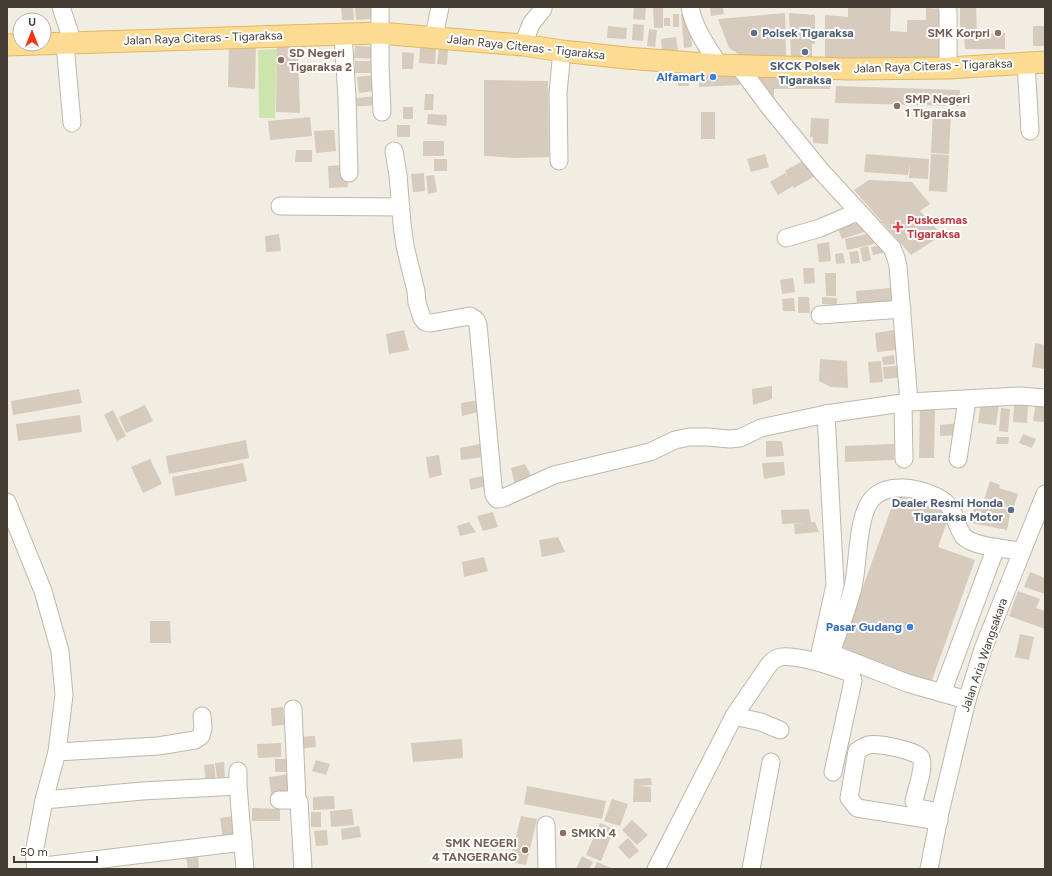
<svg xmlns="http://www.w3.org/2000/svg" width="1052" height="876" viewBox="0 0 1052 876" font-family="Figtree,sans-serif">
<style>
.green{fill:#cde5ac}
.building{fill:#d6cbbc}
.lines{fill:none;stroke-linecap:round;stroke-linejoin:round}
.minor-casing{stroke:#bfb7a9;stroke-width:19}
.major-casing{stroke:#e0b862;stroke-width:23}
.minor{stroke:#fff;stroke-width:17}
.major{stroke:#fcdb92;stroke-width:21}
.service-dot{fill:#5c6f8a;stroke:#fff;stroke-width:1.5}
.education-dot{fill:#8d6e63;stroke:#fff;stroke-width:1.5}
.shop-dot{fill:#3f7fe0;stroke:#fff;stroke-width:1.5}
.health-dot{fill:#e0444e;stroke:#fff;stroke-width:1.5}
.labels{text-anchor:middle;stroke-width:4;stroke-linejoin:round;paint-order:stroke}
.service-label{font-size:12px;font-weight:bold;fill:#4e5e75;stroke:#fff;text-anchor:start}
.education-label{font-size:12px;font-weight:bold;fill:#785e54;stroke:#fff;text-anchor:start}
.street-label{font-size:12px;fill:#433d34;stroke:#fff}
.shop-label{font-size:12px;font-weight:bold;fill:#366cbe;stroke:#fff;text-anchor:end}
.health-label{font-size:12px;font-weight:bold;fill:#be3a42;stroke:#fff;text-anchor:start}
</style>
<rect width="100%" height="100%" fill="#f1ede3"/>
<polygon class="green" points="277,49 275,118 259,118 258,50"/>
<g class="building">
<polygon points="341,7 353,7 354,20 342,20"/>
<polygon points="355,7 373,7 373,19 356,20"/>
<polygon points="634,7 646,7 645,20 633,19"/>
<polygon points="653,7 663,7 663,28 654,28"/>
<polygon points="710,7 723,7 724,14 711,16"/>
<polygon points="848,7 891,7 890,31 907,32 907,20 926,20 926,8 941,9 943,65 825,61 825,15 848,17"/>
<polygon points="960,7 976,7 977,33 1005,33 1005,49 965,49 964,33 960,33"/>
<polygon points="785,13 786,57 743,57 729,48 718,19"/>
<polygon points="789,13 815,15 815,44 812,44 812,57 791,57"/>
<rect x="673" y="14" width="6" height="13"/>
<polygon points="681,14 689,14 692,47 684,48"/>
<rect x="664" y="18" width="6" height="8"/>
<polygon points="633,24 644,25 643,41 632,40"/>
<polygon points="608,26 627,28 626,39 607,38"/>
<rect x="1033" y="26" width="12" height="20"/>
<polygon points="649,29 657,30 655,47 647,46"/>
<polygon points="676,37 678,50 662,51 661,39"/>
<polygon points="277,42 296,42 295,57 298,57 300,113 276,112"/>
<polygon points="229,44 256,44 255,89 228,87"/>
<polygon points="355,46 376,47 376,59 354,58"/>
<polygon points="420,47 436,48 435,64 419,63"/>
<polygon points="439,48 448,49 447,65 437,64"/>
<polygon points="402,52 414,53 413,69 402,69"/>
<rect x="355" y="61" width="23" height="12"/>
<polygon points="699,66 736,73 740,85 699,87"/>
<polygon points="678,69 691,70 690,77 678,77"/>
<polygon points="671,71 672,83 659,83 658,72"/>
<polygon points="374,75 375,91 359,93 357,77"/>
<polygon points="749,76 830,77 830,89 774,89 774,97 761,96"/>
<polygon points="678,78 689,79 689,86 678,86"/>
<polygon points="484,80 548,81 549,157 517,158 484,156"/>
<polygon points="836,86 960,90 959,106 835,103"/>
<polygon points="425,94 434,94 433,110 424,110"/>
<polygon points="377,96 378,105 349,107 348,99"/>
<rect x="403" y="107" width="10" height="12"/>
<polygon points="933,110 951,111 949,154 931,153"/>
<rect x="701" y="112" width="14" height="27"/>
<polygon points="428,114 447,115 446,126 427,124"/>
<polygon points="310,117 312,136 270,140 268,121"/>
<polygon points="811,118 829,119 828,144 813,143 813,137 810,137"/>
<rect x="397" y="125" width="13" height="12"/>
<polygon points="334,130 336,151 316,153 314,131"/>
<rect x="423" y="141" width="21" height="15"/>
<polygon points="296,150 312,150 312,162 295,162"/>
<polygon points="765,154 769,167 751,172 747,159"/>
<polygon points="866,154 929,159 928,179 909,178 910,164 908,175 864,172"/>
<polygon points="931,154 949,155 947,192 929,191"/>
<polygon points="808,158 817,175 794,188 793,186 778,195 770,182 785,173 788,178 785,171"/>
<rect x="434" y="159" width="13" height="12"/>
<polygon points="346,165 348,187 329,188 328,166"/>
<polygon points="424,173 425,191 413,192 411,174"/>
<polygon points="434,175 437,192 428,194 426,176"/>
<polygon points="869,180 912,182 930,204 920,211 942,235 911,255 854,190"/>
<polygon points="860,222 864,232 842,239 838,229"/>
<polygon points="871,233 874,244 847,250 845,239"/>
<polygon points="279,234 281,251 266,252 265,236"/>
<polygon points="829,242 831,261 819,262 817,244"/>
<polygon points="886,244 888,252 873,255 871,247"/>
<polygon points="868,246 871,260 863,262 860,248"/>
<polygon points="858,251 860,263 851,264 849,252"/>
<polygon points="843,253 845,263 836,264 835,254"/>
<polygon points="803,268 814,268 815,283 804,284"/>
<polygon points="825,273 836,273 836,296 826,296"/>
<polygon points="793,278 795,292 782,294 780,280"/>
<polygon points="891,288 892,303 857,306 856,291"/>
<polygon points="798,297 809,297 810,313 798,313"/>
<polygon points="822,297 837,298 837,305 822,304"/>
<polygon points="794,298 795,311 783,311 782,299"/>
<polygon points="404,330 409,350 389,354 386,334"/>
<polygon points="894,330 896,350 877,352 875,333"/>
<polygon points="1035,343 1045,345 1045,369 1032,367"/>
<polygon points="894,355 895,364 883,365 882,357"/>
<polygon points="820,359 847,361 848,388 831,387 819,381"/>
<polygon points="881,361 883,382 870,383 868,362"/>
<polygon points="904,365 906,377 884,379 883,367"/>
<polygon points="772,386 772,399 753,405 752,389"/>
<polygon points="79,389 82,403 13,415 11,401"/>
<polygon points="479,400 482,411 462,416 461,403"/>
<polygon points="981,401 999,404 996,425 978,423"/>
<polygon points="1036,402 1045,403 1045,422 1033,421"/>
<polygon points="1014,404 1028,405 1027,423 1013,422"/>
<polygon points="145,405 153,421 126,433 119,417"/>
<polygon points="920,405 935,405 934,458 919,458"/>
<polygon points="1001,408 1010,409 1008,432 999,431"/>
<polygon points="113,410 126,436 117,441 104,415"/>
<polygon points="80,415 82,432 18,441 16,424"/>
<polygon points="958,423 959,435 940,436 940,425"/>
<polygon points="1023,434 1036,439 1032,448 1019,443"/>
<polygon points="997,437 1009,437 1008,444 996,444"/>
<polygon points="246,440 249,458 169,474 166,456"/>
<polygon points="766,441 782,441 784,456 766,457"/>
<polygon points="485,443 489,456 461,460 460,448"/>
<polygon points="894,444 894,460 845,462 845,446"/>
<polygon points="439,455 442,475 429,478 426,457"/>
<polygon points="150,459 162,484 143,493 131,467"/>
<polygon points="784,462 785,475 764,479 762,463"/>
<polygon points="243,463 247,481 175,496 172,477"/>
<polygon points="525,464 532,478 515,485 511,468"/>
<polygon points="487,475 490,485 471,490 469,479"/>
<polygon points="990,481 1000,485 999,488 1018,494 1013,509 995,503 994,506 983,503"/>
<polygon points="896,495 950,514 938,547 975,560 931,683 840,651"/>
<polygon points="975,503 1011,510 1007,530 971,523"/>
<polygon points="809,509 811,522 815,522 819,532 795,534 794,524 806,523 782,524 781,510"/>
<polygon points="493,512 498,527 483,531 477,516"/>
<polygon points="469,522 476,532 460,536 457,526"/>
<polygon points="558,537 565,552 542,557 539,540"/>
<polygon points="484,557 488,571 464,577 462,562"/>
<polygon points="1030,572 1045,578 1045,594 1024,587"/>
<polygon points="1018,591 1040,599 1036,608 1045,611 1045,629 1009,616"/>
<polygon points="150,621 170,621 171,643 150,643"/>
<polygon points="1020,634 1034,637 1029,660 1015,657"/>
<polygon points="283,707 284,725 272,726 271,708"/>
<polygon points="315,736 316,747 297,749 296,737"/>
<polygon points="462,739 463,758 413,762 411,743"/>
<polygon points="281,743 281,757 258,758 257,744"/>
<rect x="275" y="759" width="17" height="13"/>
<polygon points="316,760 330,764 326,775 312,771"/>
<polygon points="224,762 225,777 217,778 215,763"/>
<polygon points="214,764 216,782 206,783 204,765"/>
<polygon points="291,774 293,792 271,795 269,777"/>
<polygon points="651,778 652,785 637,786 651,787 651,802 633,802 634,779"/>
<polygon points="527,786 606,801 602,819 524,804"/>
<polygon points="334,796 335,809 313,810 313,797"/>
<polygon points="612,799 628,804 620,826 604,821"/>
<polygon points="252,808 280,809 280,821 252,821"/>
<polygon points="352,809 354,825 331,827 330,811"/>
<rect x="311" y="812" width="10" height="15"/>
<polygon points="234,816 237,838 223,840 220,818"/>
<polygon points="521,816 537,819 526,865 510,862"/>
<polygon points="632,820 648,835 637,845 622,830"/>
<polygon points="600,823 614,829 601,861 586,855"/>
<polygon points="359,826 361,837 342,840 341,829"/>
<polygon points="327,830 328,845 316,846 314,831"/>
<polygon points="628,838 639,851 629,859 618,847"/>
<polygon points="582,856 593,862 589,869 576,869"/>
<polygon points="198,857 199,869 188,869 186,858"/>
<polygon points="597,862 613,869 594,869"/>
</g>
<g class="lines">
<g class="minor-casing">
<g id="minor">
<polyline points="61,7 73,43"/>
<polyline points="380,7 380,64 382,112"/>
<path d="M690 7C694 29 707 46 719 65"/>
<polyline points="947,7 948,11 948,68"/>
<polyline points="343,34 347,98 349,173"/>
<polyline points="434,37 440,7"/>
<polyline points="65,44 72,123"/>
<polyline points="523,45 531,24 543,9"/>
<polyline points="1026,63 1030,131"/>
<polyline points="738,65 770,108 822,172 892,248 896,258 898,266 909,402"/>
<polyline points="394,151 398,175 402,224 405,246 416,291 417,303 422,318 425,322 431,323 470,316 476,320 478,325 493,486 494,495 497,499 503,498 554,475 650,452 675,440 689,437 707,437 730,439 740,438 761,428 826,414"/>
<polyline points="559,161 558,93 562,51"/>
<polyline points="280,206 401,207"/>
<polyline points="786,238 820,228 857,212"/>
<polyline points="820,315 902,309"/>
<polyline points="903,403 904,459"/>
<polyline points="958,459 967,400"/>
<polyline points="7,502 43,591 60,651 64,695 57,752 44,800 34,853 36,869"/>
<polyline points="818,662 848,672 851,675 853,681 833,772"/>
<polyline points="942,693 996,547"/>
<path d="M967 700 907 683 836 655 832 650C839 629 848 608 853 587 859 563 856 510 876 495 883 490 892 488 899 488 914 487 934 494 945 502 954 509 954 519 959 528 960 531 962 534 963 536 973 547 1007 549 1021 551"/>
<polyline points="293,709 297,800"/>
<polyline points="734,716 761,722 780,730"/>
<polyline points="57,752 158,746 195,740 201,736 203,728 202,716"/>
<polyline points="238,771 238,786 245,869"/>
<polyline points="44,800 142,791 238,786"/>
<polyline points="279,800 297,800 299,802 303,869"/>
<path d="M939 821 857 808 849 798 857 751C861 749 864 746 868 745 878 743 916 750 921 758 925 766 916 792 914 801L918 808 940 812"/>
<polyline points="546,825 547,869"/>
<polyline points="36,867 243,842"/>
<path d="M656 869 734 716 768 666C771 662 775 658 781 657 791 655 808 660 818 662L835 585 826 414 909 402 1020 396 1045 398"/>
<polyline points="751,869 771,762"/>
<polyline points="929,869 940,812 967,700 983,649 1045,494"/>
</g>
</g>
<g class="major-casing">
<polyline id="major" points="7,45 379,33 523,45 562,51 626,58 719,65 849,69 948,68 1045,62"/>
</g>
<use href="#minor" class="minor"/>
<use href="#major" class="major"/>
</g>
<g class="service-dot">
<circle cx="754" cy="33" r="4"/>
<circle cx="805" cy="52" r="4"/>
<circle cx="1011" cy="510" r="4"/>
</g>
<g class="education-dot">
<circle cx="998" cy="33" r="4"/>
<circle cx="281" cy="60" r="4"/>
<circle cx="897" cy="106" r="4"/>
<circle cx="563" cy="833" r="4"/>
<circle cx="525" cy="850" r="4"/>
</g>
<g class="shop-dot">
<circle cx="713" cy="77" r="4"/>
<circle cx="910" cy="627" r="4"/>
</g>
<path class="health-dot" d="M896 221h4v4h4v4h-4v4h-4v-4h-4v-4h4z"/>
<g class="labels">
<g class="service-label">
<text x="762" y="37">Polsek Tigaraksa</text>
<text x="805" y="70" text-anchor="middle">SKCK Polsek<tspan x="805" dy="14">Tigaraksa</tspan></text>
<text x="1003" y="507" text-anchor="end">Dealer Resmi Honda<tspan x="1003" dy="14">Tigaraksa Motor</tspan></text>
</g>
<g class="education-label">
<text x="990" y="37" text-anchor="end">SMK Korpri</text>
<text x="289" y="57">SD Negeri<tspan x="289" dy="14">Tigaraksa 2</tspan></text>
<text x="905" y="103">SMP Negeri<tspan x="905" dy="14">1 Tigaraksa</tspan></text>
<text x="571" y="837">SMKN 4</text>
<text x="517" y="847" text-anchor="end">SMK NEGERI<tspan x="517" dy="14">4 TANGERANG</tspan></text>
</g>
<g class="street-label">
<text transform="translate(203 38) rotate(-2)" y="4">Jalan Raya Citeras - Tigaraksa</text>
<text transform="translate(526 47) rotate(6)" y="4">Jalan Raya Citeras - Tigaraksa</text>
<text transform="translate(933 66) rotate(-2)" y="4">Jalan Raya Citeras - Tigaraksa</text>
<text transform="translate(984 655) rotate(-71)" y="4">Jalan Aria Wangsakara</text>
</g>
<g class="shop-label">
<text x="705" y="81">Alfamart</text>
<text x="902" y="631">Pasar Gudang</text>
</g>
<g class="health-label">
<text x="907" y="224">Puskesmas<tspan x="907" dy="14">Tigaraksa</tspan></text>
</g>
</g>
<rect width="1052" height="876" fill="none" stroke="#433d34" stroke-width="16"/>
<g transform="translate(32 32)"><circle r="19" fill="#ffffff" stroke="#b4b1ae"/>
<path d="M0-3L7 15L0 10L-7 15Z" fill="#f53316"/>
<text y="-6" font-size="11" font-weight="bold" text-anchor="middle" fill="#433d34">U</text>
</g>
<path d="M14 856v6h83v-6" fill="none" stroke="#433d34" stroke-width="2"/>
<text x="20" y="856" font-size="12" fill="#433d34" stroke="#ffffff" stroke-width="3" paint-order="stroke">50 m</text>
</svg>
